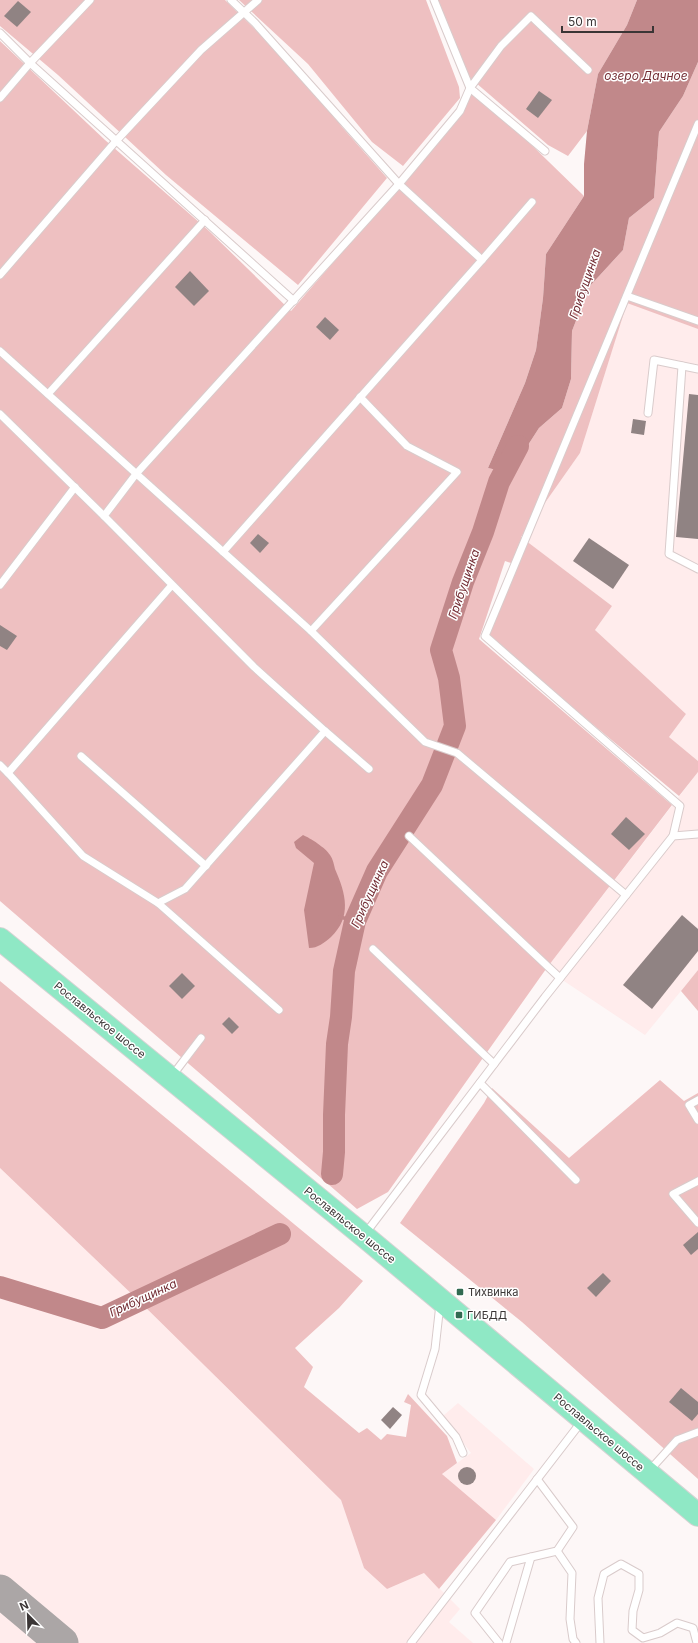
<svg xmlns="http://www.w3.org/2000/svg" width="698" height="1643" viewBox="0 0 698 1643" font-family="Inter,sans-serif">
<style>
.built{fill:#ffecec}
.green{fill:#eec0c1}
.water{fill:#c1888a}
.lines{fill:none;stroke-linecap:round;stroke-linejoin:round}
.stream{stroke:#c1888a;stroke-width:3.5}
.river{stroke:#c1888a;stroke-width:22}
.taxiway{stroke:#aba6a6;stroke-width:33}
.building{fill:#908383}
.lane-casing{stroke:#d9cbcb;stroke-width:9}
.primary-casing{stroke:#d4d3d3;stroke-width:24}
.lane{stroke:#fff;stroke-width:7}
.primary{stroke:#8fe8c5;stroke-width:22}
.poi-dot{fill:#326a51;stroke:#fff;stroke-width:1.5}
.labels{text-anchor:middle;stroke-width:3;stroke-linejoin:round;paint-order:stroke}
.street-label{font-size:11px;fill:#3a3535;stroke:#fff}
.poi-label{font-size:11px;fill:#3a3535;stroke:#fff;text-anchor:start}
.water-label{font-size:12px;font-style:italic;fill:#732d34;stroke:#fff}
</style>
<rect width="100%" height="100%" fill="#fdf7f7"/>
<g class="built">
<polygon points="627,302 698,329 698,761 669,737 686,714 595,630 612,606 521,537 580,453"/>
<polygon points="698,772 698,970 645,1035 546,969"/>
<polygon points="0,1168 138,1300 341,1500 364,1568 387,1589 424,1573 460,1609 449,1622 473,1643 0,1643"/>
<polygon points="458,1403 534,1469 496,1520 442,1474 471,1453 443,1416"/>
</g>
<g class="green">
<polygon points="0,0 225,0 300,73 342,127 387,178 298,285 166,175 58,75 0,26"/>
<polygon points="239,0 426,0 459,87 460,98 403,166 372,142 308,64"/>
<polygon points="435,0 637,0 627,25 598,74 587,131 568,156 548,145 468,76"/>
<polygon points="0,41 105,140 208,230 291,311 398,188 472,94 513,127 584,196 546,254 543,298 536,350 525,383 488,468 510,473 539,428 562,408 571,379 572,331 589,287 623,250 629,218 654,198 659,132 683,96 698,62 698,329 627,303 580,453 521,537 612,606 595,630 686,714 669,737 698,761 698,772 679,796 525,668 489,634 511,563 505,561 479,639 672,805 546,969 388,1192 357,1209 0,901"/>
<polygon points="698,970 698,1011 681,991"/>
<polygon points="0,981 363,1281 339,1308 295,1348 313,1367 304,1387 359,1433 367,1428 381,1440 387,1434 406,1437 411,1405 404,1402 408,1394 447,1436 457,1463 442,1474 496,1520 439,1589 424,1573 387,1589 364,1568 341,1500 138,1300 0,1168"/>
<polygon points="660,1080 684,1101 698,1093 698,1479 522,1322 400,1223 484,1103 492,1088 569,1158"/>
</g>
<g class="water">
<polygon points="637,0 698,0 698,62 683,96 659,132 654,198 629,218 623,250 589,287 572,331 571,379 562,408 539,428 510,473 488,468 525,383 536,350 543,298 546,254 584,196 584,164 587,131 598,74 627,25"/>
<path d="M303 835C310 838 326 848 330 855 333 859 334 865 335 869 346 894 352 917 331 937 324 943 318 948 309 948L304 910 314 863 296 848 294 842Z"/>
</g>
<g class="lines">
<polyline class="stream" points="340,917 355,921"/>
<g class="river">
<polyline points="332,1174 334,1152 334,1115 337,1044 341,1017 344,971 355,921 377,871 432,785 455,726 449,678 441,650 463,582 483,532 499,482 518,446"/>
<polyline points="0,1287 102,1318 280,1234"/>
</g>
<polyline class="taxiway" points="0,1591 62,1643"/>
</g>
<g class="building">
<polygon points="18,1 31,12 17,27 4,16"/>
<polygon points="539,91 552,100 538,118 526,109"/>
<polygon points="190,271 209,291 194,306 175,287"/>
<polygon points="325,317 339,330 330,340 316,327"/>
<polygon points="689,394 698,395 698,539 676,537"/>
<polygon points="633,419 646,421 644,435 631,433"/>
<polygon points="258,534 269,543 260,553 250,543"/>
<polygon points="589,538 629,565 613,589 573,561"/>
<polygon points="0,625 17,636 7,650 0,646"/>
<polygon points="626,817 645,834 629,850 611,834"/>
<polygon points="682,915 698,929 698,951 652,1009 623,985"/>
<polygon points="182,973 195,986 182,999 169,986"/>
<polygon points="229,1017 239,1027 232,1034 222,1024"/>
<polygon points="698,1232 698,1249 691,1255 683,1245"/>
<polygon points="603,1273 611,1281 596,1297 587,1288"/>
<polygon points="681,1388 698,1402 698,1414 692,1421 669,1402"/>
<polygon points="393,1407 402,1415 390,1429 381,1420"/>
<circle cx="467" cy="1476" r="9"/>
</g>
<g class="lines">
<g class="lane-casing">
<g id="lane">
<polyline points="0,33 30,63 294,301"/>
<polyline points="0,98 30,63 90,0"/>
<polyline points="545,151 470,88 501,46 531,16 588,70"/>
<polyline points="482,260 532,202"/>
<polyline points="0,275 116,141 201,50 258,0"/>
<polyline points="627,296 698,321"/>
<polyline points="0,351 311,631 425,742 457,753 626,895"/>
<polyline points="682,366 669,554 698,569"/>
<polyline points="48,394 205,220"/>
<polyline points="648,413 654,360 698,369"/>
<polyline points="0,414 104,516"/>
<polyline points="223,552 482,260 399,184 255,23 231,0"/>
<polyline points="0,585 75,487"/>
<polyline points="172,585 8,773 83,856 158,903 185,889 325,731 254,667 104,516 136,474 399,184 460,111 470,88 434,0"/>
<polyline points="311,631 457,472 407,446 360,397"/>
<polyline points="325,731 369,769"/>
<polyline points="81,756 206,866"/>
<polyline points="0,765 8,773"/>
<polyline points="409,836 560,978"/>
<polyline points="673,836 680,806 485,636 698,124"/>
<polyline points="158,903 279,1010"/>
<polyline points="373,949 494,1064"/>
<polyline points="172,1076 201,1038"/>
<polyline points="480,1083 576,1180"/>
<polyline points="698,1100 689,1105 698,1120"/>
<polyline points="698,1181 673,1194 698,1223"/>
<polyline points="365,1234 545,997 673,836 698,834"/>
<polyline points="440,1304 435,1349 421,1395 456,1437 463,1453"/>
<polyline points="649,1471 677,1440 698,1432"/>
<polyline points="557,1551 572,1573 570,1619 573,1639 576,1643"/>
<polyline points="411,1643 582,1421"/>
<polyline points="499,1643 475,1613 510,1562 557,1551 573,1527 537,1479"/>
<polyline points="506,1643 531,1557"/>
<polyline points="600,1643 598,1598 604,1574 621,1564 639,1574 639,1590 633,1611 632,1630 643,1638 660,1633 677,1623 693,1628 697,1643"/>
</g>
</g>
<g class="primary-casing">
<polyline id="primary" points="0,939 364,1236 698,1515"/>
</g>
<use href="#lane" class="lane"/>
<use href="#primary" class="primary"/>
</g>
<g class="poi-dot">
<rect x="456" y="1288" width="8" height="8" rx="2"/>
<rect x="455" y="1311" width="8" height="8" rx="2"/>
</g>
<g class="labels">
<g class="street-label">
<text transform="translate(100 1020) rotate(39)" y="4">Рославльское шоссе</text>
<text transform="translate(350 1225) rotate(39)" y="4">Рославльское шоссе</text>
<text transform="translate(599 1432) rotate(40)" y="4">Рославльское шоссе</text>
</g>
<g class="poi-label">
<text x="468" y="1296">Тихвинка</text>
<text x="467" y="1319">ГИБДД</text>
</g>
<g class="water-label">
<text x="646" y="80">озеро Дачное</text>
<text transform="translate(585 284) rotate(-71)" y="4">Грибущинка</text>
<text transform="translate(464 584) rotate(-71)" y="4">Грибущинка</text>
<text transform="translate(370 894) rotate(-65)" y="4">Грибущинка</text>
<text transform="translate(143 1298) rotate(-25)" y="4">Грибущинка</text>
</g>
</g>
<g transform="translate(28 1615) rotate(337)" stroke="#ffffff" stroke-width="3" paint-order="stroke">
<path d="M0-3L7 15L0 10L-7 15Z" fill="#3a3535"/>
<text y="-6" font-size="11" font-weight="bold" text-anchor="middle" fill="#3a3535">N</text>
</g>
<path d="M562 26v6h91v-6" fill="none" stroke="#3a3535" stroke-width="2"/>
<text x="568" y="26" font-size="12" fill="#3a3535" stroke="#ffffff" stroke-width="3" paint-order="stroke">50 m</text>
</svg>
